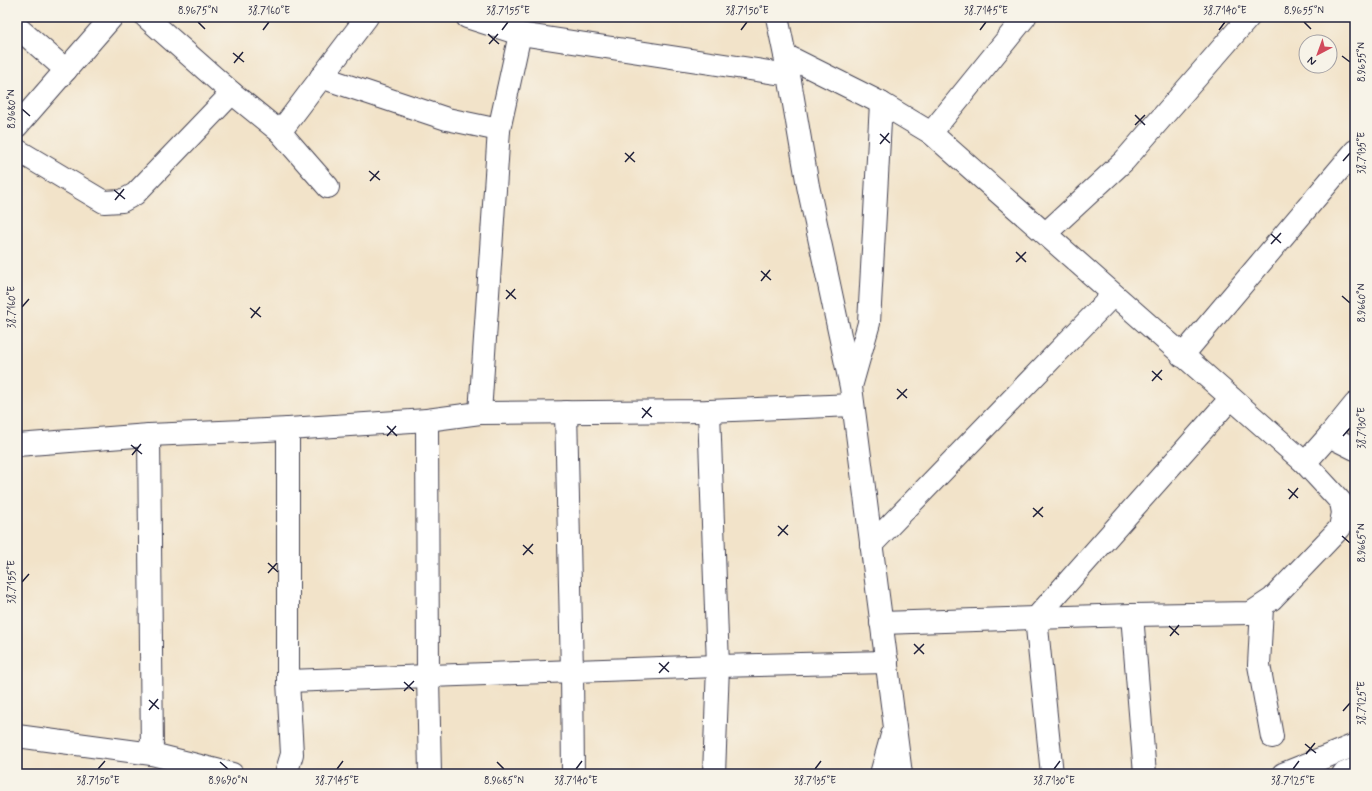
<svg xmlns="http://www.w3.org/2000/svg" width="1372" height="791" viewBox="0 0 1372 791" font-family="Mynerve,sans-serif">
<style>
.lines{fill:none;stroke-linecap:round;stroke-linejoin:round}
.minor-casing{stroke:#413f50;stroke-width:24}
.minor{stroke:#fff;stroke-width:22}
.ticks{fill:none;stroke:#22223b;stroke-width:1.5}
.neatline{fill:none;stroke:#22223b;stroke-width:1.5}
.ticks-label{font-size:10px;text-anchor:middle;fill:#22223b}
</style>
<rect width="100%" height="100%" fill="#f7f3e8"/>
<filter id="ink" filterUnits="userSpaceOnUse"><feTurbulence type="fractalNoise" baseFrequency=".025" numOctaves="2"/><feDisplacementMap in="SourceGraphic" scale="8" xChannelSelector="R" yChannelSelector="G"/><feConvolveMatrix kernelMatrix="1 2 1 2 8 2 1 2 1" color-interpolation-filters="sRGB"/></filter>
<filter id="wash" filterUnits="userSpaceOnUse"><feTurbulence type="fractalNoise" baseFrequency=".012" numOctaves="4" result="noise"/><feDisplacementMap in="SourceGraphic" scale="16" xChannelSelector="R" yChannelSelector="G"/><feGaussianBlur stdDeviation="0.9" result="paint"/><feColorMatrix in="noise" values="0 0 0 0 0 0 0 0 0 0 0 0 0 0 0 0 0 1.4 0 .05"/><feComposite in="paint" operator="in"/></filter>
<g filter="url(#wash)">
<rect width="100%" height="100%" fill="#f2e3c9"/>
</g>
<g filter="url(#ink)">
<g class="lines">
<g class="minor-casing">
<g id="minor">
<polyline points="146,17 232,93 280,132 328,187"/>
<polyline points="467,17 520,34 789,75"/>
<polyline points="777,17 789,75 808,186 851,387 901,774"/>
<polyline points="17,27 66,70"/>
<polyline points="785,55 881,103 931,133 1305,463 1341,502 1343,513 1340,528 1272,599 1251,613 1132,615 881,623"/>
<polyline points="321,77 447,119 499,130"/>
<polyline points="17,126 112,17"/>
<polyline points="280,132 367,17"/>
<polyline points="931,133 1025,17"/>
<polyline points="17,150 104,202 122,201 135,194 232,93"/>
<polyline points="1046,233 1124,161 1249,17"/>
<polyline points="1182,356 1355,151"/>
<polyline points="852,383 869,323 881,103"/>
<polyline points="709,411 718,666 714,774"/>
<polyline points="566,412 572,671 573,774"/>
<polyline points="480,413 499,130 520,34"/>
<polyline points="427,420 428,676 430,774"/>
<polyline points="149,435 152,754"/>
<polyline points="1329,436 1355,449"/>
<polyline points="17,445 149,435 288,429 427,420 480,413 709,411 853,405"/>
<polyline points="1305,463 1329,436 1355,404"/>
<polyline points="871,545 1113,295"/>
<polyline points="1262,607 1259,665 1272,737"/>
<polyline points="1132,615 1145,774"/>
<polyline points="288,681 718,666 887,662"/>
<polyline points="17,736 152,754 232,774"/>
<polyline points="286,774 292,754 288,681 288,429"/>
<polyline points="881,774 892,735"/>
<polyline points="1052,774 1036,618 1231,398"/>
<polyline points="1283,774 1355,745"/>
<polyline points="1343,774 1355,769"/>
</g>
</g>
<use href="#minor" class="minor"/>
</g>
</g>
<path class="ticks" d="M198 22 205 29M1304 22 1311 29M263 30 269 22M502 30 508 22M741 30 747 22M980 30 986 22M1219 30 1225 22M488 34 499 44M489 44 498 34M233 53 244 62M1342 56 1350 62M234 63 243 52M22 109 30 116M1135 115 1145 125M1135 125 1145 115M880 134 890 143M880 144 889 133M625 153 635 162M1343 161 1350 153M625 162 634 152M369 171 380 180M370 181 379 171M114 190 125 199M115 200 124 189M1271 234 1281 243M1271 244 1281 233M1016 252 1026 262M1016 262 1026 252M761 271 771 280M761 281 770 270M506 290 516 299M1342 296 1350 303M506 299 515 289M22 307 29 299M250 308 261 317M251 318 260 307M1152 371 1162 380M1152 381 1162 370M897 389 907 398M897 399 907 389M642 408 652 417M642 418 651 407M387 426 397 436M387 436 396 426M1343 436 1350 428M131 445 142 454M132 455 141 444M1288 489 1298 498M1289 499 1298 488M1033 508 1043 517M1033 517 1043 507M778 526 788 535M778 536 788 525M1342 536 1350 543M523 545 533 554M523 555 533 544M268 563 278 572M268 573 277 563M22 582 29 574M1169 626 1179 635M1170 636 1179 625M914 644 924 654M914 654 924 644M659 663 669 672M659 673 669 662M404 682 414 691M404 691 414 681M149 700 159 709M149 710 158 699M1343 711 1350 703M1305 744 1316 753M1306 754 1315 743M220 762 228 769M497 762 504 769M98 769 105 761M337 769 343 761M576 769 582 761M815 769 821 761M1054 769 1060 761M1293 769 1299 761"/>
<rect width="1372" height="791" fill="none" stroke="#f7f3e8" stroke-width="44"/>
<g transform="translate(1318 54) rotate(221)"><circle r="19" fill="#f7f3e8" stroke="#a29fa3"/>
<path d="M0-3L7 15L0 10L-7 15Z" fill="#d1495b"/>
<text y="-6" font-size="11" font-weight="bold" text-anchor="middle" fill="#22223b">N</text>
</g>
<rect x="22" y="22" width="1328" height="747" class="neatline"/>
<g class="ticks-label">
<text x="198" y="14">8.9675°N</text>
<text x="269" y="14">38.7160°E</text>
<text x="508" y="14">38.7155°E</text>
<text x="747" y="14">38.7150°E</text>
<text x="986" y="14">38.7145°E</text>
<text x="1225" y="14">38.7140°E</text>
<text x="1304" y="14">8.9655°N</text>
<text transform="translate(1361 62) rotate(-90)" y="4">8.9655°N</text>
<text transform="translate(11 109) rotate(-90)" y="4">8.9680°N</text>
<text transform="translate(1361 153) rotate(-90)" y="4">38.7135°E</text>
<text transform="translate(1361 303) rotate(-90)" y="4">8.9660°N</text>
<text transform="translate(11 307) rotate(-90)" y="4">38.7160°E</text>
<text transform="translate(1361 428) rotate(-90)" y="4">38.7130°E</text>
<text transform="translate(1361 543) rotate(-90)" y="4">8.9665°N</text>
<text transform="translate(11 582) rotate(-90)" y="4">38.7155°E</text>
<text transform="translate(1361 703) rotate(-90)" y="4">38.7125°E</text>
<text x="98" y="784">38.7150°E</text>
<text x="228" y="784">8.9690°N</text>
<text x="337" y="784">38.7145°E</text>
<text x="504" y="784">8.9685°N</text>
<text x="576" y="784">38.7140°E</text>
<text x="815" y="784">38.7135°E</text>
<text x="1054" y="784">38.7130°E</text>
<text x="1293" y="784">38.7125°E</text>
</g>
</svg>
